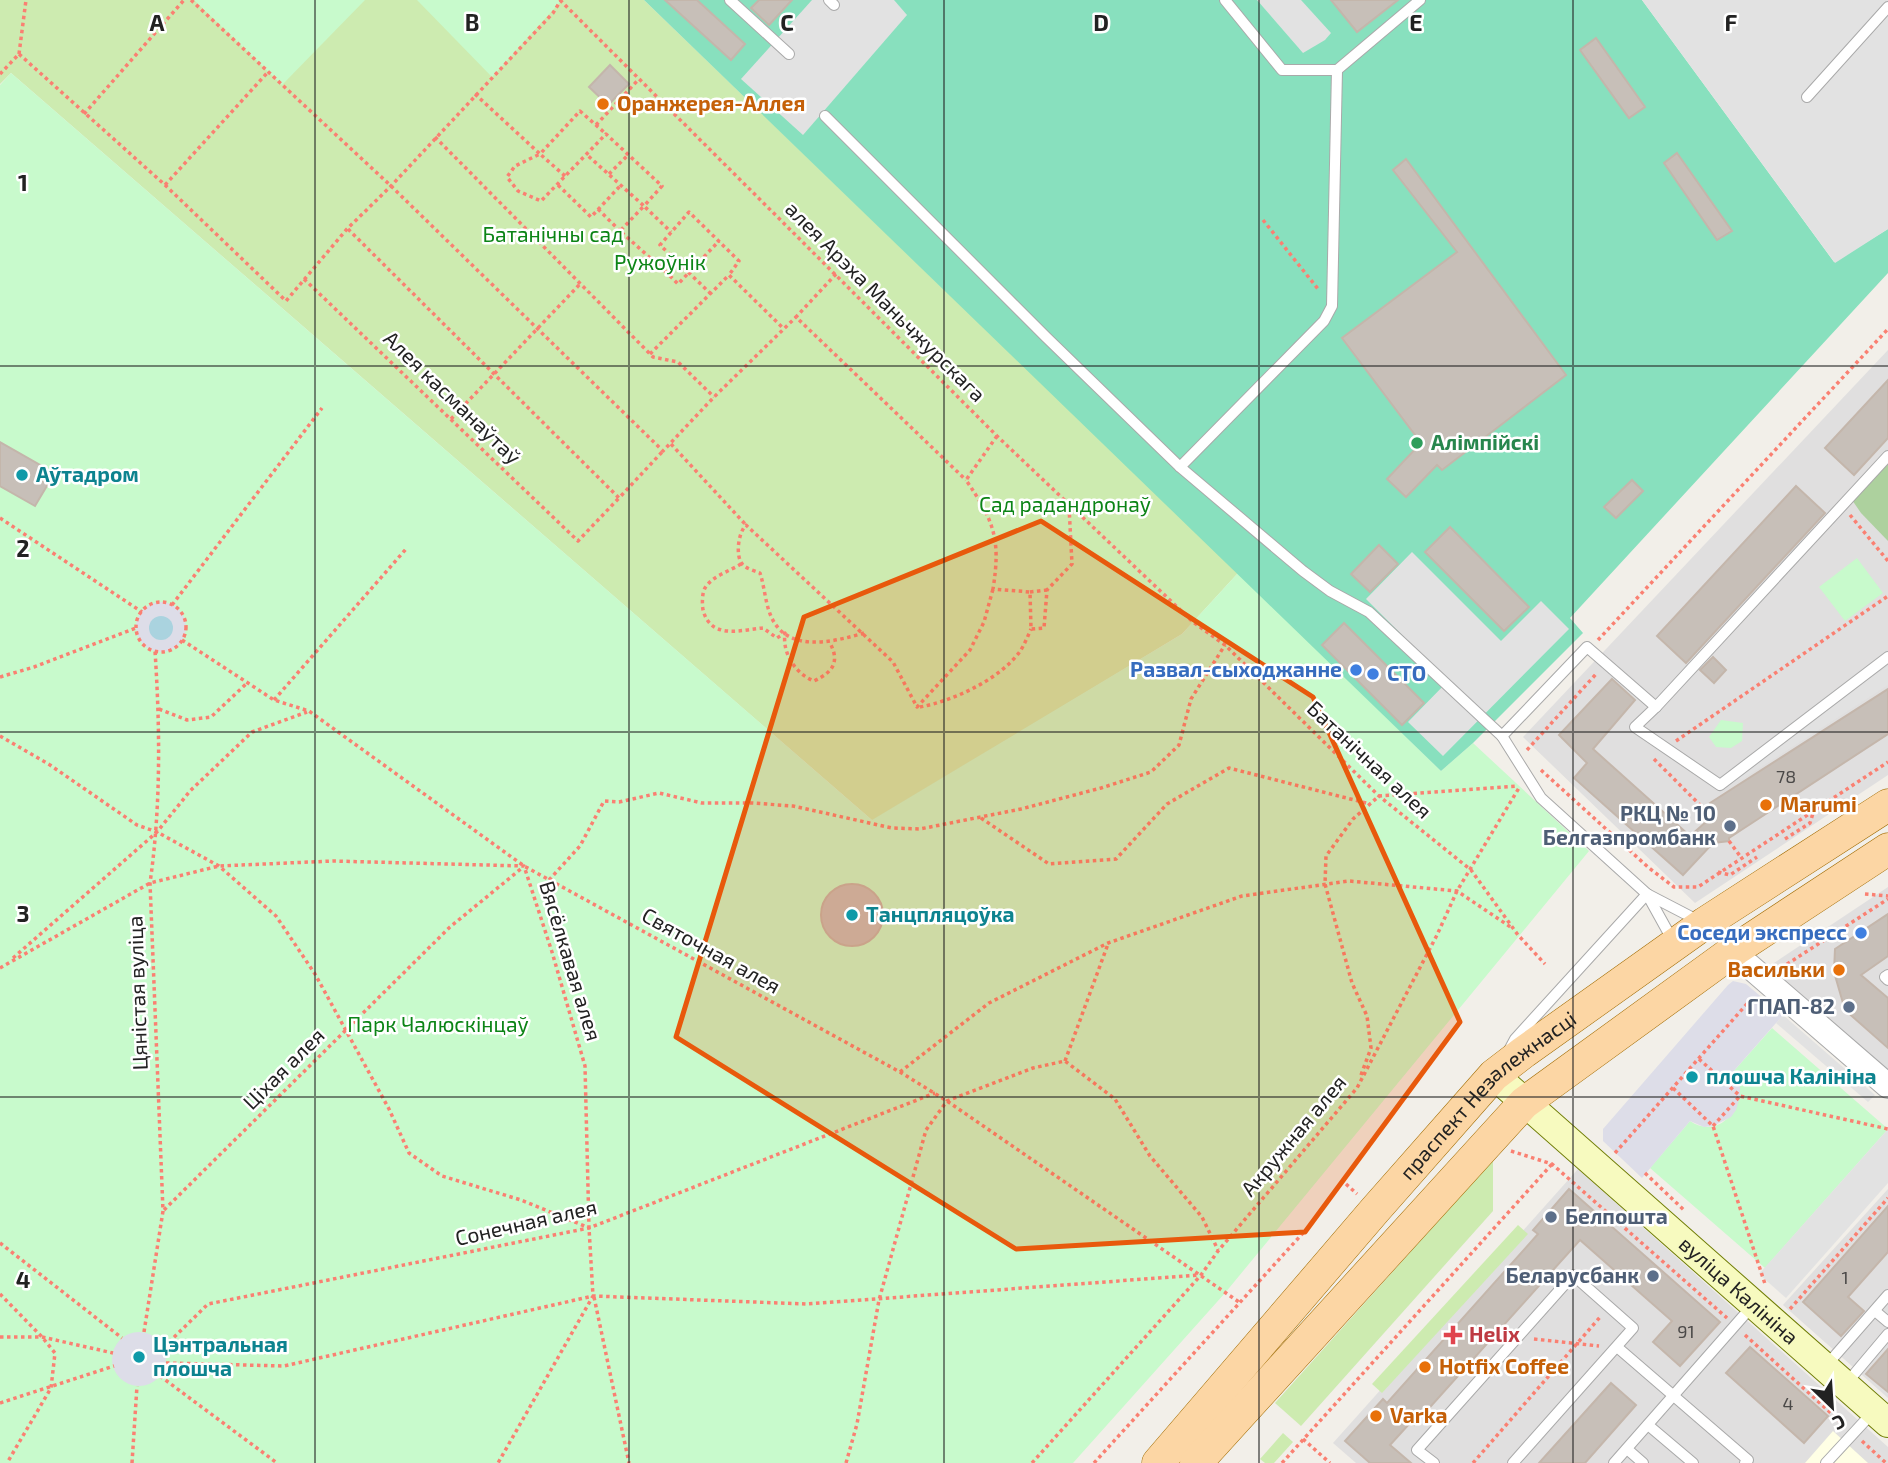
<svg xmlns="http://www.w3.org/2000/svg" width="1888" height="1463" viewBox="0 0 1888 1463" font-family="'Exo 2',sans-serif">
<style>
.residential{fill:#e0dfdf}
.education{fill:#ffffe5}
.grass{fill:#cdebb0}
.forest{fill:#add19e}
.park{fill:#c8facc}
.pitch{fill:#88e0be}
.parking{fill:#e2e2e2}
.plaza{fill:#dddde8}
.water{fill:#aad3df}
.building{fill:#c7bfb8;stroke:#c4b6ab;stroke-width:2}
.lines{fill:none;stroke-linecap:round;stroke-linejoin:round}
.service-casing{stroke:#a9a9a9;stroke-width:12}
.tertiary-casing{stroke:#a9a9a9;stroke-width:26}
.secondary-casing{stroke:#707d05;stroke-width:30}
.primary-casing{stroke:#a06b00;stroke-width:33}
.path{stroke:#fa8072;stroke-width:3.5;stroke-dasharray:3.5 3.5;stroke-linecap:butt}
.service{stroke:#fff;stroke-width:10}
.tertiary{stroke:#fff;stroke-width:24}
.secondary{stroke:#f7fabf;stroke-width:28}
.primary{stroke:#fcd6a4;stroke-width:32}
.marked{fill:#e8590c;fill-opacity:0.2;stroke:#e8590c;stroke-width:5;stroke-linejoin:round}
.grid{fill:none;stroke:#222;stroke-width:2;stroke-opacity:0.55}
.food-dot{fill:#e8710a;stroke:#fff;stroke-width:2.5}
.leisure-dot{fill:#2e9e5b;stroke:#fff;stroke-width:2.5}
.culture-dot{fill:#0f9aa8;stroke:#fff;stroke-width:2.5}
.shop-dot{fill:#3f7fe0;stroke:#fff;stroke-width:2.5}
.service-dot{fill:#5c6f8a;stroke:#fff;stroke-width:2.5}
.health-dot{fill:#e0444e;stroke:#fff;stroke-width:2.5}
.labels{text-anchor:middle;stroke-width:5;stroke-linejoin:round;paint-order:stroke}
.number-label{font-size:18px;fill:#4b4948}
.food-label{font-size:21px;font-weight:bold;fill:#c56008;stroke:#fff;text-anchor:start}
.park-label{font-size:21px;fill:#0c8416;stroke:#fff}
.street-label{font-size:21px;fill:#222;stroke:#fff}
.leisure-label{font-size:21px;font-weight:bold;fill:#27864d;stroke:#fff;text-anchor:start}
.culture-label{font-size:21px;font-weight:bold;fill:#0d838f;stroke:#fff;text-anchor:start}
.shop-label{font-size:21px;font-weight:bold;fill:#366cbe;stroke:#fff;text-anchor:end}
.service-label{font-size:21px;font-weight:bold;fill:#4e5e75;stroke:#fff;text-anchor:end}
.health-label{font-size:21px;font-weight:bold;fill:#be3a42;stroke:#fff;text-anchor:start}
.grid-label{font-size:23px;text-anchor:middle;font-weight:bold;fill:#222;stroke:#fff;stroke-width:5;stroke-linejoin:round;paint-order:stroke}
</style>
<rect width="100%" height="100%" fill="#f2efe9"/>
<g class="residential">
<polygon points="1888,350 1888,775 1695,903 1523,737"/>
<polygon points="1888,887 1888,1071 1768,967"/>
<polygon points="1578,1169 1888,1447 1888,1463 1356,1463 1333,1443"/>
<polygon points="1888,1189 1888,1398 1783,1305"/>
</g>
<polygon class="education" points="1833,1431 1845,1442 1868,1463 1805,1463"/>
<g class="grass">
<polygon points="0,0 644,0 1238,573 1182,634 873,821 11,73 0,84"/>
<polygon points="1493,1160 1493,1211 1301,1426 1275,1403"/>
<polygon points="1518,1225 1528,1234 1382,1393 1372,1384"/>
<polygon points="1283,1433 1293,1442 1274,1463 1265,1463 1260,1459"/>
</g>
<polygon class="forest" points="1888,463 1888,541 1861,513 1850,497"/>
<g class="park">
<polygon points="194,0 365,0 282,85"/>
<polygon points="417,0 560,0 561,1 492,77"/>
<polygon points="11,73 872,820 1182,634 1238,573 1441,771 1473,743 1589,851 1225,1293 1073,1463 0,1463 0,85"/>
<polygon points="1857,558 1883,593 1845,621 1819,587"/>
<polygon points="1721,720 1743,723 1742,741 1731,748 1716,747 1709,737"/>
<path d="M1772 1028 1888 1129 1765 1268 1650 1168 1690 1121C1722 1143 1752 1099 1732 1073Z"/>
</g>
<polygon class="pitch" points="644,0 1642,0 1834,262 1888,229 1888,273 1570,618 1583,633 1473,743 1441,771"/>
<g class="parking">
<polygon points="812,0 894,0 907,15 803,135 741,79"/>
<polygon points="1257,0 1301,0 1331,33 1325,40 1303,53"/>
<polygon points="1642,0 1888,0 1888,229 1835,263"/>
<polygon points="1412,552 1501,641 1541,601 1569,629 1443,756 1408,722 1448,681 1366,599"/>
<polygon points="1888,666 1888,685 1741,780 1733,768"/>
<polygon points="1783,1015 1875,1095 1868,1102 1776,1023"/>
<polygon points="1888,1129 1888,1183 1786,1298 1759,1274"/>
</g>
<g class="plaza">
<circle cx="161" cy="627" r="25"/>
<polygon points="1733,981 1746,984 1783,1015 1732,1073 1740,1087 1740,1096 1736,1110 1731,1117 1713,1126 1704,1127 1690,1121 1642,1178 1603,1141 1603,1129 1728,985"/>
<circle cx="139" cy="1359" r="27"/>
</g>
<circle class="water" cx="161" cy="628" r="12"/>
<g class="building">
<polygon points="665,0 697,0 745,44 731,60"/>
<polygon points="759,0 792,0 769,25 751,8"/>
<polygon points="1331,0 1398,0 1357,32"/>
<polygon points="1596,38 1645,107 1629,118 1580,50"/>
<polygon points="610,65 629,84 608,105 589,87"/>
<polygon points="1677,153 1732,231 1717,240 1664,163"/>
<polygon points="1406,159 1566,375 1442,470 1437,465 1406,497 1387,479 1421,443 1342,338 1457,252 1393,170"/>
<polygon points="1888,380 1888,438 1854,475 1825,448"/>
<polygon points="0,442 47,469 41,480 48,484 35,506 0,486"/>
<polygon points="1632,480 1643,491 1616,518 1604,507"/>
<polygon points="1796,486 1825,513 1686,663 1657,636"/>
<polygon points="1450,527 1529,607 1504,631 1425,552"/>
<polygon points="1379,545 1398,564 1370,592 1351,574"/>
<polygon points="1344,623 1424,703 1402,725 1322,645"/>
<polygon points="1713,657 1726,670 1714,683 1700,670"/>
<polygon points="1612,679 1635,700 1593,749 1690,836 1716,813 1710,803 1888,689 1888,734 1729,838 1729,841 1713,843 1683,875 1574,778 1587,763 1559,735"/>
<circle cx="852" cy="915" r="31"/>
<polygon points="1888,914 1888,956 1861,975 1888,998 1888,1048 1845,1010 1834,972 1835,949"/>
<polygon points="1569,1189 1720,1322 1680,1366 1653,1342 1672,1321 1580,1240 1414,1425 1410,1423 1390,1445 1411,1463 1370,1463 1345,1441 1383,1399 1387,1403 1538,1234 1533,1230"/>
<polygon points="1888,1206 1888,1252 1848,1297 1864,1311 1841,1336 1803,1302"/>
<polygon points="1750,1347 1828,1416 1804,1443 1726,1373"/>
<polygon points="1888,1349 1888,1392 1866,1374"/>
<polygon points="1611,1383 1636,1405 1585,1463 1539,1463"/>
</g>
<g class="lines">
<g class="service-casing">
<g id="service">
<polyline points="730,0 789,54"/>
<polyline points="829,0 834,5"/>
<polyline points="1225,0 1282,70 1337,70 1420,0"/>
<polyline points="1807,97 1888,7"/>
<polyline points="825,116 1046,337 1180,467 1303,571 1330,591 1369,612 1502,736"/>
<polyline points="1180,467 1324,321 1332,306 1337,70"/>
<polyline points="1656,707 1888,456"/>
<polyline points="1647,894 1673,941"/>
<polyline points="1699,921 1647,894 1541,798 1502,736 1587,647 1656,707 1635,727 1720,785 1888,657"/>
<polyline points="1888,975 1885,977 1888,980"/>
<polyline points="1508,1052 1515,1039 1647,894"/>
<polyline points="1875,1311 1888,1322"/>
<polyline points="1617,1347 1748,1460 1745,1463"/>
<polyline points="1825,1367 1888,1295"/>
<polyline points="1845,1385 1888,1334"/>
<polyline points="1648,1425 1693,1463"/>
<polyline points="1627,1449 1643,1463"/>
<polyline points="1434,1463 1417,1450 1573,1275 1633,1328 1513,1463"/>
<polyline points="1614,1463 1753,1305"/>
<polyline points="1826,1463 1874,1411"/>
</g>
</g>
<g class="tertiary-casing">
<polyline id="tertiary" points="1736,949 1740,958 1888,1086"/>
</g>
<g class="secondary-casing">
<g id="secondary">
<path id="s1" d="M1494 1075 1888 1423"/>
</g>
</g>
<g class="primary-casing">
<g id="primary">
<path id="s2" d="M1158 1463 1375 1210 1494 1075 1524 1052 1705 923 1888 805"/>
<polyline points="1196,1463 1524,1103 1736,949 1888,849"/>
</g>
</g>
<g class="path">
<polyline points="191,0 391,186 663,451 714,397 796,317"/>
<polyline points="560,0 997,436 1193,622 1225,645 1379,796 1471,870 1518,935 1545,964"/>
<polyline points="19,54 165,185 286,301 347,229 391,186 553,13 561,0"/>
<polyline points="19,54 26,0"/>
<polyline points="0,74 19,54"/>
<polyline points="475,94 540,154 580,111 606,134"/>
<polyline points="84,114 184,0"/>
<polyline points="596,125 639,79"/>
<polyline points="435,137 653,357 678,362 714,397"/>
<polyline points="609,174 628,155"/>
<polyline points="565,176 540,154 515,166 507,177 518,191 541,201 606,134 662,186 644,206 586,154"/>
<polyline points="165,185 268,72"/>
<polyline points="558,185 591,217 621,185"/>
<polyline points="598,209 620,231"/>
<polyline points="1263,220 1318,289"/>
<polyline points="348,229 619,498 663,451"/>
<polyline points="677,261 666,272 678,284 719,241"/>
<polyline points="666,272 620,231 644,206 671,232"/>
<polyline points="836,274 796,317 966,480"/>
<polyline points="304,279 578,541 619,498"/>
<polyline points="711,294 660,245 689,212 739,261 729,275"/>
<polyline points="650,354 729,275 784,329"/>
<polyline points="451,419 581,283"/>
<path d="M997 436 966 480C994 521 1001 539 993 589L1030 592 1031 629 1044 628 1047 590 1072 564 1069 506"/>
<polyline points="671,444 746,525"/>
<polyline points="1850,515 1888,561"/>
<polyline points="0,518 142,612"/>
<path d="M741 564C730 571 712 576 705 588 702 593 702 604 703 610 711 640 740 630 763 628L777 638 785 633C782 654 796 674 814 681 833 672 840 662 830 643"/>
<polyline points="1030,592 1047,590"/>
<circle cx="161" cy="627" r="25"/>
<polyline points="172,605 322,408"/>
<path d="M864 633C830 643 783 654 769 611 765 599 764 585 760 573 755 571 747 569 743 565 735 557 738 533 746 525L893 662 917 707 970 650 984 622 993 589"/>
<polyline points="182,640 274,700 309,711 524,866 900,1072 947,1101 1239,1302"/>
<polyline points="1598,640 1888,329"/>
<polyline points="0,677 34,667 136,628"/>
<polyline points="274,700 406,549"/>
<path d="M920 707C953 701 1001 679 1021 650 1025 643 1028 636 1031 629"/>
<polyline points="159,709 187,720 211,717 246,684"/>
<polyline points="0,736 50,765 137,825 157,832 219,866 276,916 315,974 389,1109 409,1153 442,1176 521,1200 587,1227"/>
<polyline points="1676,741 1888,596"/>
<polyline points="1527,750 1597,673"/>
<polyline points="1654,759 1712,817"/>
<polyline points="1541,770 1649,868 1674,887 1698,887 1888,762"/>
<polyline points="981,818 1049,864 1116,859 1167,804 1229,768 1370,804"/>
<polyline points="1785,839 1810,823 1814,810"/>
<polyline points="1729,841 1740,856"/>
<polyline points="1718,872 1730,875 1757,857"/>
<polyline points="549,880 580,846 604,801 619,802 659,793 702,803 752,803 793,806 892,828 920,829 1021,809 1101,788 1151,772 1179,745 1191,699 1225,645"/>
<polyline points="1865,894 1888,896"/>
<polyline points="13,958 157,832 190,791 252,732 307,712"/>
<polyline points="0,968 150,883 219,866 333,861 524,866 552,952 585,1066 589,1228 593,1296 498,1463"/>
<polyline points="1781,968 1888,899"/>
<polyline points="1699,1059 1740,1096 1888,1129"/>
<polyline points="1065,1061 1108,944"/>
<polyline points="900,1072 989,1003 1108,943 1242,896 1349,881 1457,891 1512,928"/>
<polyline points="1361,1075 1371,1048 1367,1016 1352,983 1325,884 1326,856 1353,819 1379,796 1517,786"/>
<polyline points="1673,1088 1713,1126 1765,1284"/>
<polyline points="1713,1126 1740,1096"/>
<polyline points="1511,1151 1552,1164 1727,1318"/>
<polyline points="1615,1153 1753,997"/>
<polyline points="1645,1173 1685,1211"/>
<polyline points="1346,1184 1357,1194"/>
<polyline points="164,1210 450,927 522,868"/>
<polyline points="0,1243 122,1338"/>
<polyline points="0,1294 42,1337 55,1353 51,1388 7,1463"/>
<polyline points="594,1297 629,1463"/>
<polyline points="1790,1309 1888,1198"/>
<path d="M144 1332 163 1211 150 883C161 806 160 728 155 651"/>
<polyline points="1745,1335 1843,1424"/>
<polyline points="0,1337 42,1337 113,1353"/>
<polyline points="1534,1339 1599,1346"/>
<polyline points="164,1347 208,1304 589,1228 935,1093"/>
<polyline points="166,1363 284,1366 593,1296 807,1304 1199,1275"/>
<polyline points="160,1376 277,1463"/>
<polyline points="0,1403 114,1366"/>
<polyline points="1303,1439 1330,1463"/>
<polyline points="1862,1441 1886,1463"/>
<polyline points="132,1463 137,1386"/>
<polyline points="846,1463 857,1424 879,1300 926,1130 947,1101 1033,1068 1065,1061 1115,1099 1150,1156 1202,1217 1218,1250"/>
<polyline points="1032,1463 1201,1275 1218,1251 1357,1088 1437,935 1457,891 1519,788"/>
<polyline points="1094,1463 1303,1233"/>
<polyline points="1282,1463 1552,1164"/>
<polyline points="1473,1463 1601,1316"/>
</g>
<use href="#service" class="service"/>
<use href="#tertiary" class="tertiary"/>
<use href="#secondary" class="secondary"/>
<use href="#primary" class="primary"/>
</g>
<path class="marked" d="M1041 521 1313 697 1460 1022 1305 1232 1016 1249 676 1037 804 617Z"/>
<path class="grid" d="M315 0V1463M629 0V1463M944 0V1463M1259 0V1463M1573 0V1463M0 366H1888M0 732H1888M0 1097H1888"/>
<g class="food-dot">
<circle cx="603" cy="104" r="7"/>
<circle cx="1766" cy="805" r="7"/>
<circle cx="1839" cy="970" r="7"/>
<circle cx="1425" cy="1367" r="7"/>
<circle cx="1376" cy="1416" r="7"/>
</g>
<circle class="leisure-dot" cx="1417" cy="443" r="7"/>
<g class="culture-dot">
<circle cx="22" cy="475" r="7"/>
<circle cx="852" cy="915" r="7"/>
<circle cx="1692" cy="1077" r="7"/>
<circle cx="139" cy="1357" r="7"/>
</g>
<g class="shop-dot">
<circle cx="1356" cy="670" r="7"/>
<circle cx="1373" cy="674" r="7"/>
<circle cx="1861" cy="933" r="7"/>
</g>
<g class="service-dot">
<circle cx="1730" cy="826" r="7"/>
<circle cx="1849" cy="1007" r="7"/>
<circle cx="1551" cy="1217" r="7"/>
<circle cx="1653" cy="1276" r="7"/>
</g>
<path class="health-dot" d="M1449.5 1324.5h7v7h7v7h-7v7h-7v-7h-7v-7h7z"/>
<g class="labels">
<g class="number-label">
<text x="1786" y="783">78</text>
<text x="1845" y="1284">1</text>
<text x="1686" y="1338">91</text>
<text x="1788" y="1410">4</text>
</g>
<g class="food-label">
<text x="617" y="111">Оранжерея-Аллея</text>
<text x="1780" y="812">Marumi</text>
<text x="1825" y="977" text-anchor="end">Васильки</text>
<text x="1439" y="1374">Hotfix Coffee</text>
<text x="1390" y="1423">Varka</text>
</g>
<g class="park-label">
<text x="553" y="242">Батанічны сад</text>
<text x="660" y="270">Ружоўнік</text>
<text x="1065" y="512">Сад радандронаў</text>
<text x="438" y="1032">Парк Чалюскінцаў</text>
</g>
<g class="street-label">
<text transform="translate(885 302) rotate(45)" y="7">алея Арэха Маньчжурскага</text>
<text transform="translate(452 398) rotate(44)" y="7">Алея касманаўтаў</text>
<text transform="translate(1369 760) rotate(43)" y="7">Батанічная алея</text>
<text transform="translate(711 951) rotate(29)" y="7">Святочная алея</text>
<text transform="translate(570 961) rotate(73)" y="7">Вясёлкавая алея</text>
<text transform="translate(138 993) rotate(-92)" y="7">Цяністая вуліца</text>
<text transform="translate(284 1069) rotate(-45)" y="7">Ціхая алея</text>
<text dy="7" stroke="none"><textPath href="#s2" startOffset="495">праспект Незалежнасці</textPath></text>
<text transform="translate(1294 1136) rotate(-50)" y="7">Акружная алея</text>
<text transform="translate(526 1223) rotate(-13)" y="7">Сонечная алея</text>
<text dy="7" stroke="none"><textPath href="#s1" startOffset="326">вуліца Калініна</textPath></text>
</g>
<g class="leisure-label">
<text x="1431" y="450">Алімпійскі</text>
</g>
<g class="culture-label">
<text x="36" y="482">Аўтадром</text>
<text x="866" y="922">Танцпляцоўка</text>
<text x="1706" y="1084">плошча Калініна</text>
<text x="153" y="1352">Цэнтральная<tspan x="153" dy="24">плошча</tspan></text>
</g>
<g class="shop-label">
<text x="1342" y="677">Развал-сыходжанне</text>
<text x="1387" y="681" text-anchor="start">СТО</text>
<text x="1847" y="940">Соседи экспресс</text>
</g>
<g class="service-label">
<text x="1716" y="821">РКЦ № 10<tspan x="1716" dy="24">Белгазпромбанк</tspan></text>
<text x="1835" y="1014">ГПАП-82</text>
<text x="1565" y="1224" text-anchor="start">Белпошта</text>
<text x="1639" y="1283">Беларусбанк</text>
</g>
<g class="health-label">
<text x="1469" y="1342">Helix</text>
</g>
</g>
<g class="grid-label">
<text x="157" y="31">A</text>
<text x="472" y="31">B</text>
<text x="787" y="31">C</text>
<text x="1101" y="31">D</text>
<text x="1416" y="31">E</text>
<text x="1731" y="31">F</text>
<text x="23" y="191">1</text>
<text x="23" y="557">2</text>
<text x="23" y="922">3</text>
<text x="23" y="1288">4</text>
</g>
<g transform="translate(1832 1407) rotate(155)" stroke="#ffffff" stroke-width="5" paint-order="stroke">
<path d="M0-5L12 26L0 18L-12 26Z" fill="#222222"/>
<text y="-10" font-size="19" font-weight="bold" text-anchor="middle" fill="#222222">С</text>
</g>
</svg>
